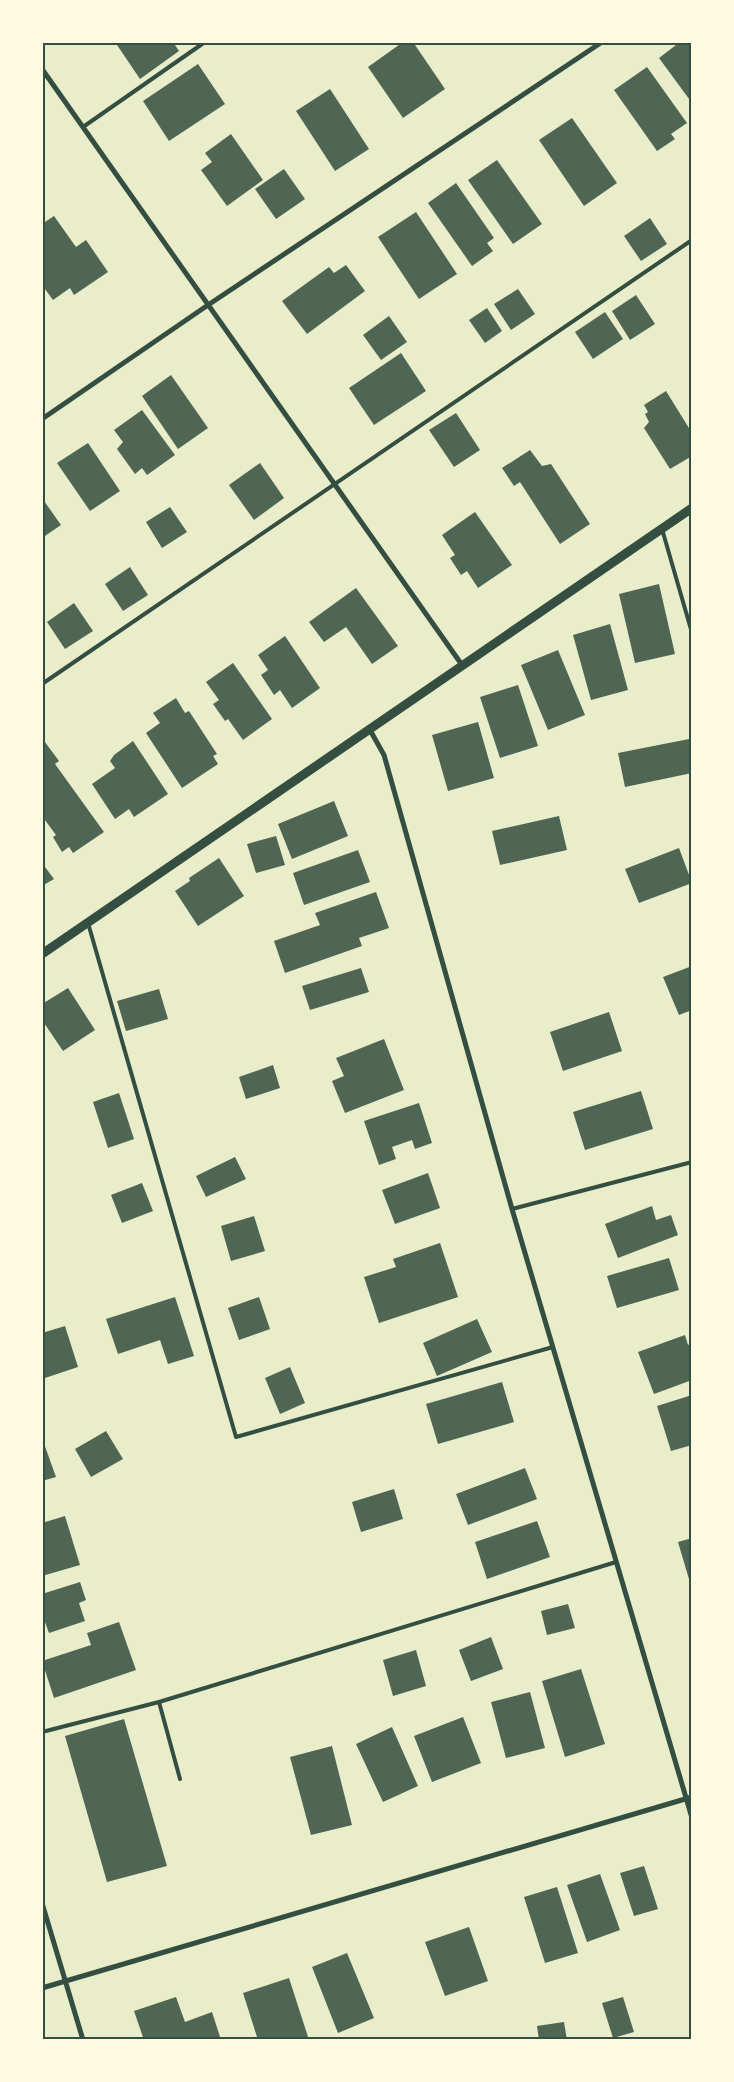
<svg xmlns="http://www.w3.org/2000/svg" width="734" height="2082" viewBox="0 0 734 2082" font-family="'Space Grotesk',sans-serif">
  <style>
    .building { fill: #4f6655 }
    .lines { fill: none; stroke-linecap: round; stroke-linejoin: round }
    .service { stroke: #344e41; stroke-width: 4 }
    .minor { stroke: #344e41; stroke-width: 5 }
    .tertiary { stroke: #344e41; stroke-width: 9 }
    .neatline { fill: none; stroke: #344e41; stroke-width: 2 }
  </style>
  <rect width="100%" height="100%" fill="#e9edc9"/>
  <path class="building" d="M115,42H173L179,51L140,79Z
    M403,42H413L445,89L403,118L368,67Z
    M680,42H692V103L659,58Z
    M198,64L225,104L169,141L143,101Z
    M647,67L687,123L671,134L675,139L657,151L614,90Z
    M330,89L369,149L335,171L296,111Z
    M572,118L617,183L584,206L539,140Z
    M231,134L263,180L227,206L201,170L212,162L205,153Z
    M497,160L542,224L513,244L468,180Z
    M284,169L305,199L276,219L255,189Z
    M456,183L494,238L487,243L493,251L472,266L428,203Z
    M416,212L457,274L419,299L378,237Z
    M54,216L76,247L86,240L108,272L74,295L70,288L53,300L42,285V224Z
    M650,218L667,244L641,261L624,236Z
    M346,265L365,291L307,334L282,301L329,267L334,273Z
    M518,289L535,314L511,330L494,304Z
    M636,295L655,324L630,340L612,311Z
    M487,308L502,331L485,343L469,320Z
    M605,312L623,339L593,359L575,332Z
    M389,316L407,342L381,360L363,335Z
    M401,353L426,391L374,425L349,388Z
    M171,375L208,428L178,449L142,396Z
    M666,391L692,433V456L670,469L644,428L649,422L645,414L648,412L644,405Z
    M142,410L175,455L147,475L142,468L135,474L117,449L123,442L114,430Z
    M456,413L480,450L454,467L429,430Z
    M88,443L120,491L90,511L57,463Z
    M530,450L542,466L551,464L590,524L560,544L520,482L514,486L502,468Z
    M260,463L284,498L254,520L229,485Z
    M42,498L61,525L42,538Z
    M170,507L187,532L162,548L146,522Z
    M475,512L512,565L478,588L467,571L461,575L450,558L455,555L442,535Z
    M130,567L148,595L123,611L105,584Z
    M659,584L675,654L635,663L619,594Z
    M356,588L398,646L372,664L346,627L324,642L309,622Z
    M74,603L93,631L65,649L47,622Z
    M610,624L628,690L591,700L573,635Z
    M285,636L320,688L292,708L280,690L274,695L261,675L268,670L258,655Z
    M558,650L585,715L548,730L521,665Z
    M233,663L272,719L243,740L228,719L225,721L213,704L219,700L206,682Z
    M518,685L538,746L500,758L480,697Z
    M176,698L185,713L189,711L217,754L213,756L218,764L182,788L146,733L160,723L153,713Z
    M478,722L494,778L448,791L432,735Z
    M42,738L59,761L55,764L104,832L73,853L69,847L62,852L53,837L56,835L42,816Z
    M689,739L692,751V773L625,787L618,753Z
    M133,741L168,794L134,817L129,809L115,819L92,784L115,768L110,761L114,755Z
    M334,801L348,836L292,859L278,824Z
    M559,816L567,850L500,865L492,831Z
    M276,836L285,865L256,873L247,844Z
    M679,848L692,883L639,903L625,869Z
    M358,850L370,882L304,905L293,873Z
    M219,858L244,896L198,926L175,891L190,881L189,878Z
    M42,863L54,879L42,886Z
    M376,892L389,928L359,938L362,946L285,973L274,941L320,925L315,913Z
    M692,966V1010L679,1015L663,977Z
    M361,968L369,992L310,1010L302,986Z
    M68,988L95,1030L63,1051L42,1020V1004Z
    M159,989L168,1019L126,1031L117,1001Z
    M609,1012L622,1051L563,1071L550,1032Z
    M384,1039L404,1090L345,1113L332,1081L344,1076L336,1058Z
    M273,1065L280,1088L246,1099L239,1077Z
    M641,1091L653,1129L585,1150L573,1112Z
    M119,1093L134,1139L108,1148L93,1102Z
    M419,1103L432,1143L415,1149L412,1140L392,1147L396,1159L379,1165L364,1121Z
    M235,1157L246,1179L206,1197L196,1176Z
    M428,1173L440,1208L395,1224L382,1190Z
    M142,1183L153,1211L122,1223L111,1195Z
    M652,1206L656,1220L671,1215L678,1235L618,1258L605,1224Z
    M254,1216L265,1251L231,1261L221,1226Z
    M440,1243L458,1297L379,1323L364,1277L396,1267L393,1259Z
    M669,1258L679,1290L617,1308L607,1276Z
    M175,1297L194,1356L168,1364L160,1340L118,1354L106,1319Z
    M259,1297L270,1329L239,1340L228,1308Z
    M477,1319L492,1352L437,1376L423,1343Z
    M65,1326L78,1367L42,1379V1333Z
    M685,1335L688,1345L692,1343V1380L654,1394L638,1352Z
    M290,1367L305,1403L280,1414L265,1378Z
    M502,1382L514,1422L438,1444L426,1404Z
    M692,1395V1445L671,1451L657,1406Z
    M106,1431L123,1459L91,1477L75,1449Z
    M42,1438L56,1477L42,1481Z
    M525,1468L537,1499L468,1525L456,1494Z
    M394,1489L403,1519L361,1532L352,1502Z
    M65,1516L80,1565L42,1576V1523Z
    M537,1521L550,1557L487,1579L475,1542Z
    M692,1538V1586H691L678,1542Z
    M80,1582L86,1600L79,1603L85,1621L49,1633L42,1614V1594Z
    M568,1604L575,1628L547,1635L541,1611Z
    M119,1622L136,1670L54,1698L42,1661L91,1645L87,1633Z
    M491,1637L503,1669L471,1681L459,1650Z
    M416,1650L426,1686L393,1696L383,1660Z
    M581,1669L605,1744L565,1757L542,1681Z
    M530,1692L545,1748L506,1758L491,1702Z
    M463,1717L481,1763L432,1782L414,1736Z
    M124,1719L167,1866L107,1882L65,1736Z
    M392,1727L418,1786L383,1802L356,1744Z
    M332,1746L352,1825L311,1835L290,1757Z
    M644,1866L658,1909L634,1916L620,1873Z
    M600,1874L620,1930L587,1942L567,1885Z
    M557,1887L578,1953L545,1963L524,1897Z
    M469,1927L488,1981L445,1996L425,1942Z
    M347,1953L374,2018L338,2033L312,1967Z
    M289,1978L309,2040H258L243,1993Z
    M176,1997L185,2022L212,2012L221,2040H144L134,2011Z
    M623,1997L634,2032L613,2038L602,2003Z
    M564,2022L567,2040H539L537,2026Z"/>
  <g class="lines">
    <path class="service" d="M83,127L205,42
      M662,529L692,633
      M42,684L692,240
      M88,923L236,1437L553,1347
      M512,1209L692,1162
      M159,1702L616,1562
      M42,1732L159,1702L180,1779"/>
    <path class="minor" d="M42,69L462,665
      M42,419L208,305L602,42
      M370,730L384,755L512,1209L692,1818
      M42,1903L83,2040
      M42,1988L692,1797"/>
    <path class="tertiary" d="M42,954L692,508"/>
  </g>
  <rect width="734" height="2082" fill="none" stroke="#fefae0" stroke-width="88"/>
  <rect x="44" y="44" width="646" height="1994" class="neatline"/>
</svg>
